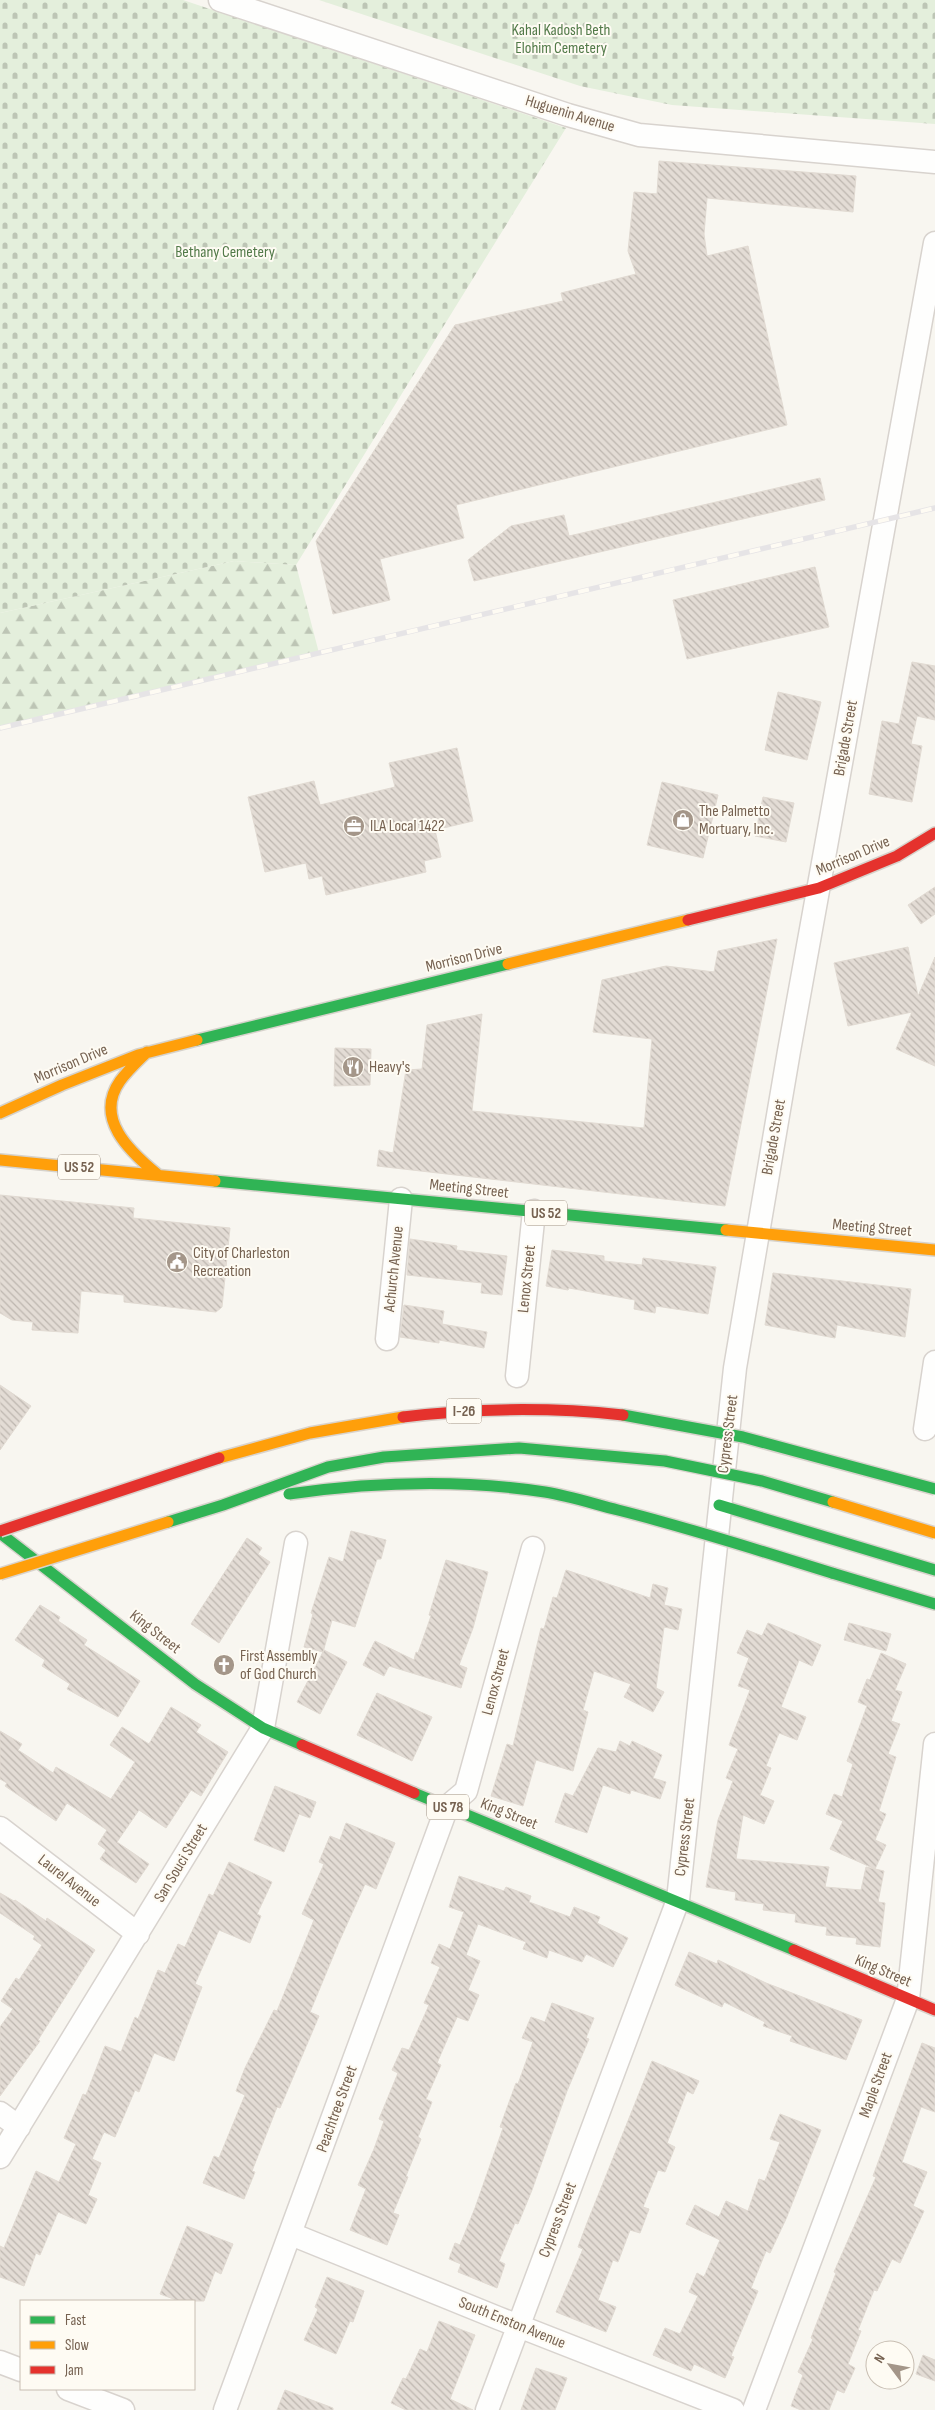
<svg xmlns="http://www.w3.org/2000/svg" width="935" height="2410" viewBox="0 0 935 2410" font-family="'Sofia Sans Condensed',sans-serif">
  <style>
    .forest { fill: url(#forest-firs) }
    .cemetery { fill: url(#cemetery-stones) }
    .building { fill: url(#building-back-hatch); stroke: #e1dad2 }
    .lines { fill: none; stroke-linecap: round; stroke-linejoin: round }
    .street-casing { stroke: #d8d3ce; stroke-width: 25 }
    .fast-casing { stroke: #d6d2cb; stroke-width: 14 }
    .slow-casing { stroke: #d6d2cb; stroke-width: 14 }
    .jam-casing { stroke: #d6d2cb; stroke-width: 14 }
    .street { stroke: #fefefd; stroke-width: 22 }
    .fast { stroke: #30b455; stroke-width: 11 }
    .slow { stroke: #ff9f0a; stroke-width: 11 }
    .jam { stroke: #e5322d; stroke-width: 11 }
    .rail-casing { stroke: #e6e4e6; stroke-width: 5.5 }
    .rail { stroke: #fefbf3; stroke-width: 4; stroke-dasharray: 11; stroke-linecap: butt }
    .fast-bridge-casing { stroke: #d9d3cd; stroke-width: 14; stroke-linecap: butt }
    .slow-bridge-casing { stroke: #d9d3cd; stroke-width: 14; stroke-linecap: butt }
    .jam-bridge-casing { stroke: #d9d3cd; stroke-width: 14; stroke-linecap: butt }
    .fast-bridge { stroke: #30b455; stroke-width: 11 }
    .slow-bridge { stroke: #ff9f0a; stroke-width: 11 }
    .jam-bridge { stroke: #e5322d; stroke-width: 11 }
    .labels { text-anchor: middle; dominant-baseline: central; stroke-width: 4; stroke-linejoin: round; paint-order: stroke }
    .shield { fill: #fefbf3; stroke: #9f9082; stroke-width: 1 }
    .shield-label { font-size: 15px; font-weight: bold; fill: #766251 }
    .park-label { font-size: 16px; fill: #527a49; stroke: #fefbf3 }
    .street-label { font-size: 16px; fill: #766251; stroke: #fefbf3 }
    .poi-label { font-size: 16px; fill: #766251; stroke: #fefbf3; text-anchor: start }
  </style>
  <defs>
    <pattern id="forest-firs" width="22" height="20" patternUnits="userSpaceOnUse" patternTransform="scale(1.25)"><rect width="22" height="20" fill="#e4efdc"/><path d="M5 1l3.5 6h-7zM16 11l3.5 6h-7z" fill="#bdc5b5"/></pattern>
    <pattern id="cemetery-stones" width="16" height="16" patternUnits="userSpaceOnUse" patternTransform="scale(1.25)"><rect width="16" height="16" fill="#e4efdc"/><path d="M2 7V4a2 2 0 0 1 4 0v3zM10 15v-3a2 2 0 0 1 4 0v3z" fill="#bdc5b5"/></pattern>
    <pattern id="building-back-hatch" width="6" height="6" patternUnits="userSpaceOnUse" patternTransform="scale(1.25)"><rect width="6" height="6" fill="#e3dcd5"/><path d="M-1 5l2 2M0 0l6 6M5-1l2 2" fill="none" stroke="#bdb6af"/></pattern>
  </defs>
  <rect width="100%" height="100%" fill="#f8f6f0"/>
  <path class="forest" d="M234,561L296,565L319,653L0,728V613Z"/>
  <path class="cemetery" d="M0,0H183L566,128L296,565L234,561L0,613Z
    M319,0H935V124L672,105L580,86Z"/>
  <path class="building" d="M659,161L856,176L853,212L707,198L704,234L707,256L748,246L787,425L456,505L464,538L380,559L390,600L333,614L316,541L455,325L563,301L561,293L636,274L628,251L634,192L657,194Z
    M820,478L825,500L474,581L468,560L511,526L564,515L569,536Z
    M815,567L829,627L687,659L673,600Z
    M912,662L935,666V720L917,716L911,744L922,746L912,802L869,794L882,721L899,724Z
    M778,692L821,702L807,760L765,750Z
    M457,748L473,821L435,830L441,857L424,861L426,872L326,895L322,876L309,879L306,863L265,872L248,797L314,781L320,805L395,787L389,763Z
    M662,782L718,795L703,858L647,845Z
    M763,797L794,803L786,842L755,836Z
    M935,887V914L921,924L908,905Z
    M777,939L725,1206L377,1166L379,1150L393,1153L406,1070L422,1069L427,1025L482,1014L472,1111L644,1128L652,1039L593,1032L602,980L666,966L714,972L718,951Z
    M908,947L918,996L935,957V1066L896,1049L912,1012L848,1026L834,963Z
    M335,1048L371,1049L370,1085L334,1086Z
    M0,1195L134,1208L133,1218L230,1228L222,1307L216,1312L124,1302V1295L81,1291L78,1333L32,1330L33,1322L12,1320L0,1313Z
    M410,1239L457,1246L456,1250L507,1256L502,1295L481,1293L482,1283L407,1275Z
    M552,1250L604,1256V1261L642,1265L643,1258L716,1267L708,1314L656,1306L655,1313L634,1309L635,1300L569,1288L568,1290L546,1286Z
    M773,1273L911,1289L905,1337L837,1325L835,1338L765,1325Z
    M404,1305L444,1311L442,1324L487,1332L484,1348L439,1340V1343L400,1337Z
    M0,1385L31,1406L0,1450Z
    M351,1531L386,1540L381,1559H377L355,1627L332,1620L323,1652L304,1647L313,1614L311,1613L329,1557L343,1562Z
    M247,1538L262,1548L258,1554L270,1562L219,1643L191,1624Z
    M446,1560L488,1572L473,1628L459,1665L467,1668L461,1688L389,1666L384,1676L363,1665L375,1641L414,1660L416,1652L418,1653L431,1616L429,1615Z
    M566,1570L650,1598L653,1584L668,1588L664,1605L682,1609L678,1630L664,1627L656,1688L664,1692L653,1712L624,1697L631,1684L594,1671L583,1710L588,1712L573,1771L536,1760L523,1806L491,1796L507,1744L513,1746L541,1628L544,1629L553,1597L557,1598Z
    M40,1605L60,1617L58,1621L87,1640L84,1645L140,1681L118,1717L67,1689L70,1684L42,1666L45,1660L15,1640Z
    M768,1623L821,1645L812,1666L799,1660L781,1707L806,1717L797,1740L779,1733L766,1766L771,1768L760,1795L774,1801L764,1824L743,1815L736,1859L829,1867L825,1887L861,1890L866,1867L884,1871L878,1902L885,1903L880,1947L856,1944L857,1938L826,1935L827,1927L795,1922L796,1914L763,1910L764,1904L735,1900L736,1892L706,1887L718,1820L733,1781L726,1778L738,1749L729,1745L750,1690L738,1686L749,1658L737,1653L747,1630L762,1636Z
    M849,1623L891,1634L886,1651L844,1640Z
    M324,1650L347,1662L320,1714L297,1702Z
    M881,1653L906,1664L895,1690L902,1692L891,1721L900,1724L888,1754L896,1757L879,1811L886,1814L875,1840L886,1845L875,1869L830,1849L843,1821L826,1814L834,1794L842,1797L853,1764L847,1761L867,1706L858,1702L867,1679L870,1680Z
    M377,1693L432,1717L412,1761L357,1735Z
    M171,1707L201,1725L196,1732L228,1752L201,1796L191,1790L166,1828L139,1810L117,1842L149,1864L136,1883L100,1859L106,1850L98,1844L107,1830L67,1803L56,1821L5,1786L7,1783L0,1779V1731L22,1744L18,1750L53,1773L56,1767L111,1799L135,1762L110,1745L122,1727L149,1744Z
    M620,1741L630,1746L632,1741L662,1755L653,1778L666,1782L660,1799L631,1790L630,1794L603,1785L587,1833L555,1822L565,1793L573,1796L598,1748L616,1752Z
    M275,1786L316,1802L310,1818L299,1814L284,1852L254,1840Z
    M346,1823L395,1843L376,1889L365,1884L339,1942L310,2012L319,2016L280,2108L277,2107L252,2171L255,2172L244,2199L203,2183L214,2156L219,2158L245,2095L236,2091L245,2068L274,2010L277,2011L314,1920L302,1914L324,1864L319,1862L330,1836L340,1840Z
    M229,1862L272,1882L257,1914L261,1916L250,1943L219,1930L195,1984L202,1987L174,2061L154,2053L139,2092L135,2090L115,2137L104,2132L92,2159L101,2163L88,2195L97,2199L86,2224L58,2212L40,2255L36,2253L24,2286L0,2277V2246L4,2248L36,2171L59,2182L76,2144L64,2138L83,2094L86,2095L105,2046L121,2052L135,2017L138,2019L158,1970L165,1973L178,1944L185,1947L209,1894L213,1896Z
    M459,1876L504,1891L506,1887L531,1896L529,1902L570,1917L574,1907L600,1917L597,1923L628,1938L613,1967L586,1954L582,1962L549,1950L547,1958L523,1949L526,1942L478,1924L466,1955L480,1961L468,1990L479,1995L468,2021L457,2017L437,2063L441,2065L426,2099L432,2102L418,2137L421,2139L406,2176L408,2177L393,2213L399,2215L387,2245L350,2230L366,2189L358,2185L374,2149L384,2121L379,2119L398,2073L392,2070L402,2048L409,2050L429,2005L424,2003L440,1967L431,1963L439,1944L450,1949L464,1912L449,1907Z
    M0,1893L14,1901L15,1900L46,1921L47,1918L95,1950L38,2040L40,2041L0,2096V2027L13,2009L1,2001L16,1978L19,1980L42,1945L33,1939L35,1936L0,1913Z
    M689,1952L717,1964L718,1960L766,1983L862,2020L846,2060L790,2041L792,2036L763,2026L765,2022L724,2002L722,2007L675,1985Z
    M552,2003L594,2018L586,2038L589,2039L567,2091L532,2190L518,2224L515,2223L499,2261L505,2264L497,2288L458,2272L461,2264L449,2259L455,2243L460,2245L475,2208L503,2128L500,2127L516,2083L518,2084L533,2042L522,2038L531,2017L545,2022Z
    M922,2043L935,2048V2112L921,2107L902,2162L927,2172L913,2206L924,2211L900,2263L892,2259L877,2291L874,2290L858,2330L861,2331L848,2364L855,2368L844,2393L837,2390L829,2410H801L791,2406L803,2375L798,2372L813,2339L811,2338L836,2273L834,2272L876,2177L873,2176Z
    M652,2061L699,2081L693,2094L687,2091L667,2143L675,2147L665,2172L658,2170L643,2207L649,2209L640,2233L630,2230L618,2262L613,2260L598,2300L616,2307L606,2332L556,2312L583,2249L578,2247L587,2223Z
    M780,2114L821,2130L786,2219L770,2253L766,2251L751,2288L758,2291L731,2356L734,2357L725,2378L694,2364L691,2371L653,2355L665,2328L680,2334L698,2296L689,2292L697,2273L704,2277L720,2240L686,2224L695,2205L719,2217L726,2201L748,2211L759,2179L765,2181L780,2142L770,2139Z
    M187,2226L233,2244L221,2274L215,2271L204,2301H179L160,2294Z
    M327,2277L364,2291L353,2322L350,2321L336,2354L304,2340L318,2309L315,2307Z
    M439,2321L475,2335L450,2399L473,2410H406L391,2403L403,2378L406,2379L420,2349L427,2352Z
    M923,2355L935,2360V2381L916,2374Z
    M536,2368L567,2378L555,2410H521Z
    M285,2390L333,2408V2410H277Z"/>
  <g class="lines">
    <g class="street-casing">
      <path id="street" d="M220,0L568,115L639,135L935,162
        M387,1339L401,1199
        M517,1376L534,1211
        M925,1429L935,1362
        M0,1828L138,1934
        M0,2113L19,2127
        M0,2157L263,1728L296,1543
        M291,2234L498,2318L733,2410
        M0,2362L21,2370
        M68,2389L123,2410
        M225,2410L447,1807L466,1791L533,1548
        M487,2410L678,1900L735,1368L789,1051L935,243
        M754,2410L908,1999L935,1744"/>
    </g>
    <g class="fast-casing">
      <path id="fast" d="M197,1040L508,964
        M215,1181L726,1230
        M719,1505L935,1570
        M0,1533L195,1684L263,1728L302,1745
        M832,1573L935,1604
        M414,1793L794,1950"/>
    </g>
    <g class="slow-casing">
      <path id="slow" d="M508,964L688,920
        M147,1052C138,1061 128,1070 120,1081C94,1118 129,1151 157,1174
        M0,1113L62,1085L138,1055L197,1040
        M0,1160L215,1181
        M726,1230L935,1250"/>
    </g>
    <g class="jam-casing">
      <path id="jam" d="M688,920L819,888L897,856L935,833
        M302,1745L414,1793
        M794,1950L935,2010"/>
    </g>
    <use href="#street" class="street"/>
    <use href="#fast" class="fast"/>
    <use href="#slow" class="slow"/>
    <use href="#jam" class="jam"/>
    <g class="rail-casing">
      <path id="rail" d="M0,728L935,508"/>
    </g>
    <use href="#rail" class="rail"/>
    <g class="fast-bridge-casing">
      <path id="fast-bridge" d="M623,1415L743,1437L935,1489
        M289,1494C374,1482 460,1479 545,1492C570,1496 594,1504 618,1510C690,1528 761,1551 832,1573
        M168,1522L223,1505L328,1467L384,1457L519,1448L665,1461L762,1481L833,1502"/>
    </g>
    <g class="slow-bridge-casing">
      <path id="slow-bridge" d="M219,1458L310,1433L403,1417
        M833,1502L935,1533
        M0,1574L168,1522"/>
    </g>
    <g class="jam-bridge-casing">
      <path id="jam-bridge" d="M403,1417C476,1408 549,1407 623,1415
        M0,1531L219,1458"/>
    </g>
    <use href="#fast-bridge" class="fast-bridge"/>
    <use href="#slow-bridge" class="slow-bridge"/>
    <use href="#jam-bridge" class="jam-bridge"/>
  </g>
  <defs>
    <g id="shop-disc" transform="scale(1.125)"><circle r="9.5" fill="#a49689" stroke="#fefbf3"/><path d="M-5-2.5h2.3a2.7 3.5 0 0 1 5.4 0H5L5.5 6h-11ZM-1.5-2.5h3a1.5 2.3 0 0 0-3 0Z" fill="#fff"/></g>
    <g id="office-disc" transform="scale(1.125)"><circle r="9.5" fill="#a49689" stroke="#fefbf3"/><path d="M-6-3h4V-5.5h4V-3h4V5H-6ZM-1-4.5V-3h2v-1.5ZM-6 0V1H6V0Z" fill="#fff"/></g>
    <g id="restaurant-disc" transform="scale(1.125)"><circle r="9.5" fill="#a49689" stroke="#fefbf3"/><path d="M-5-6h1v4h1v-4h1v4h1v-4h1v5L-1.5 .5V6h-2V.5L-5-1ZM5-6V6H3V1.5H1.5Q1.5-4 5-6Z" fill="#fff"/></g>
    <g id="civic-disc" transform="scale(1.125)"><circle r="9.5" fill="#a49689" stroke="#fefbf3"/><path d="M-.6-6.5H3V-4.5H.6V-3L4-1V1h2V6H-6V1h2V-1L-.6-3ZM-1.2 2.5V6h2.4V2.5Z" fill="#fff"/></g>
    <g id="church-disc" transform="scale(1.125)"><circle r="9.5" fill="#a49689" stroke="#fefbf3"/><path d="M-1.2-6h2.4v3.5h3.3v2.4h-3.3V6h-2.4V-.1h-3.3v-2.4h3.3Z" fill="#fff"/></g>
  </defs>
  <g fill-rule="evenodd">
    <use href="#shop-disc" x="683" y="820"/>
    <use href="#office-disc" x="354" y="826"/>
    <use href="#restaurant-disc" x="353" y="1067"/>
    <use href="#civic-disc" x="177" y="1262"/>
    <use href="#church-disc" x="224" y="1665"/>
  </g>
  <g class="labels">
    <g class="shield">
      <rect x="58" y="1154.5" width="42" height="25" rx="4"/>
      <rect x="525" y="1200.5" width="42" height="25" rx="4"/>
      <rect x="446.5" y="1398.5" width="35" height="25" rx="4"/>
      <rect x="427" y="1794.5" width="42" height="25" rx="4"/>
    </g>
    <g class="shield-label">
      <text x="79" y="1167">US 52</text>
      <text x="546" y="1213">US 52</text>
      <text x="464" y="1411">I-26</text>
      <text x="448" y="1807">US 78</text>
    </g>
    <g class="park-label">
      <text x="561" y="30">Kahal Kadosh Beth<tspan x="561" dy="18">Elohim Cemetery</tspan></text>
      <text x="225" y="252">Bethany Cemetery</text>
    </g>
    <g class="street-label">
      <text transform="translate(570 114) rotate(17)">Huguenin Avenue</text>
      <text transform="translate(846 738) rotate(-80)">Brigade Street</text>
      <text transform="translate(853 856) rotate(-23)">Morrison Drive</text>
      <text transform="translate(464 958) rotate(-14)">Morrison Drive</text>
      <text transform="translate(71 1064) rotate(-23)">Morrison Drive</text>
      <text transform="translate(774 1137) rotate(-80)">Brigade Street</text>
      <text transform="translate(469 1189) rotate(6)">Meeting Street</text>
      <text transform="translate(872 1228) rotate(5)">Meeting Street</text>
      <text transform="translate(394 1269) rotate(-84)">Achurch Avenue</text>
      <text transform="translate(527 1279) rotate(-84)">Lenox Street</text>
      <text transform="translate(728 1434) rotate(-83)">Cypress Street</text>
      <text transform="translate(155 1632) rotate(38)">King Street</text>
      <text transform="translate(496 1682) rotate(-75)">Lenox Street</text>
      <text transform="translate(509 1814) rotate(22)">King Street</text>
      <text transform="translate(685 1837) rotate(-83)">Cypress Street</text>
      <text transform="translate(181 1863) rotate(-59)">San Souci Street</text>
      <text transform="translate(69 1881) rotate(38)">Laurel Avenue</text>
      <text transform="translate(883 1971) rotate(23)">King Street</text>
      <text transform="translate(876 2085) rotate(-70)">Maple Street</text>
      <text transform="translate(337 2109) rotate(-70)">Peachtree Street</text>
      <text transform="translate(558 2220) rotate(-69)">Cypress Street</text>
      <text transform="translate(512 2323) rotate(22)">South Enston Avenue</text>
    </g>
    <g class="poi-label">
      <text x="699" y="811">The Palmetto<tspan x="699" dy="18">Mortuary, Inc.</tspan></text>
      <text x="370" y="826">ILA Local 1422</text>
      <text x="369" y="1067">Heavy's</text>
      <text x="193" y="1253">City of Charleston<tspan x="193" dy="18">Recreation</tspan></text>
      <text x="240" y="1656">First Assembly<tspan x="240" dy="18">of God Church</tspan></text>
    </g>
  </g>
  <rect x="20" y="2300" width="175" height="90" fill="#fefbf3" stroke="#c8beb2"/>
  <rect x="30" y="2316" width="25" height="8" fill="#30b455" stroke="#c8beb2"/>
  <text x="65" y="2325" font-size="15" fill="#766251">Fast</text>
  <rect x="30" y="2341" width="25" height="8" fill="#ff9f0a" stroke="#c8beb2"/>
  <text x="65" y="2350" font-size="15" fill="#766251">Slow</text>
  <rect x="30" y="2366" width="25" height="8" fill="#e5322d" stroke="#c8beb2"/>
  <text x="65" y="2375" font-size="15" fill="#766251">Jam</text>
  <g transform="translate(890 2365) rotate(302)"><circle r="24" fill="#fefbf3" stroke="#c8beb2"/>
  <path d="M0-4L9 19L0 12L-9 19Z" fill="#a49689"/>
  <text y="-8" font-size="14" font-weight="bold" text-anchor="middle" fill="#766251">N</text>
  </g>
</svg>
